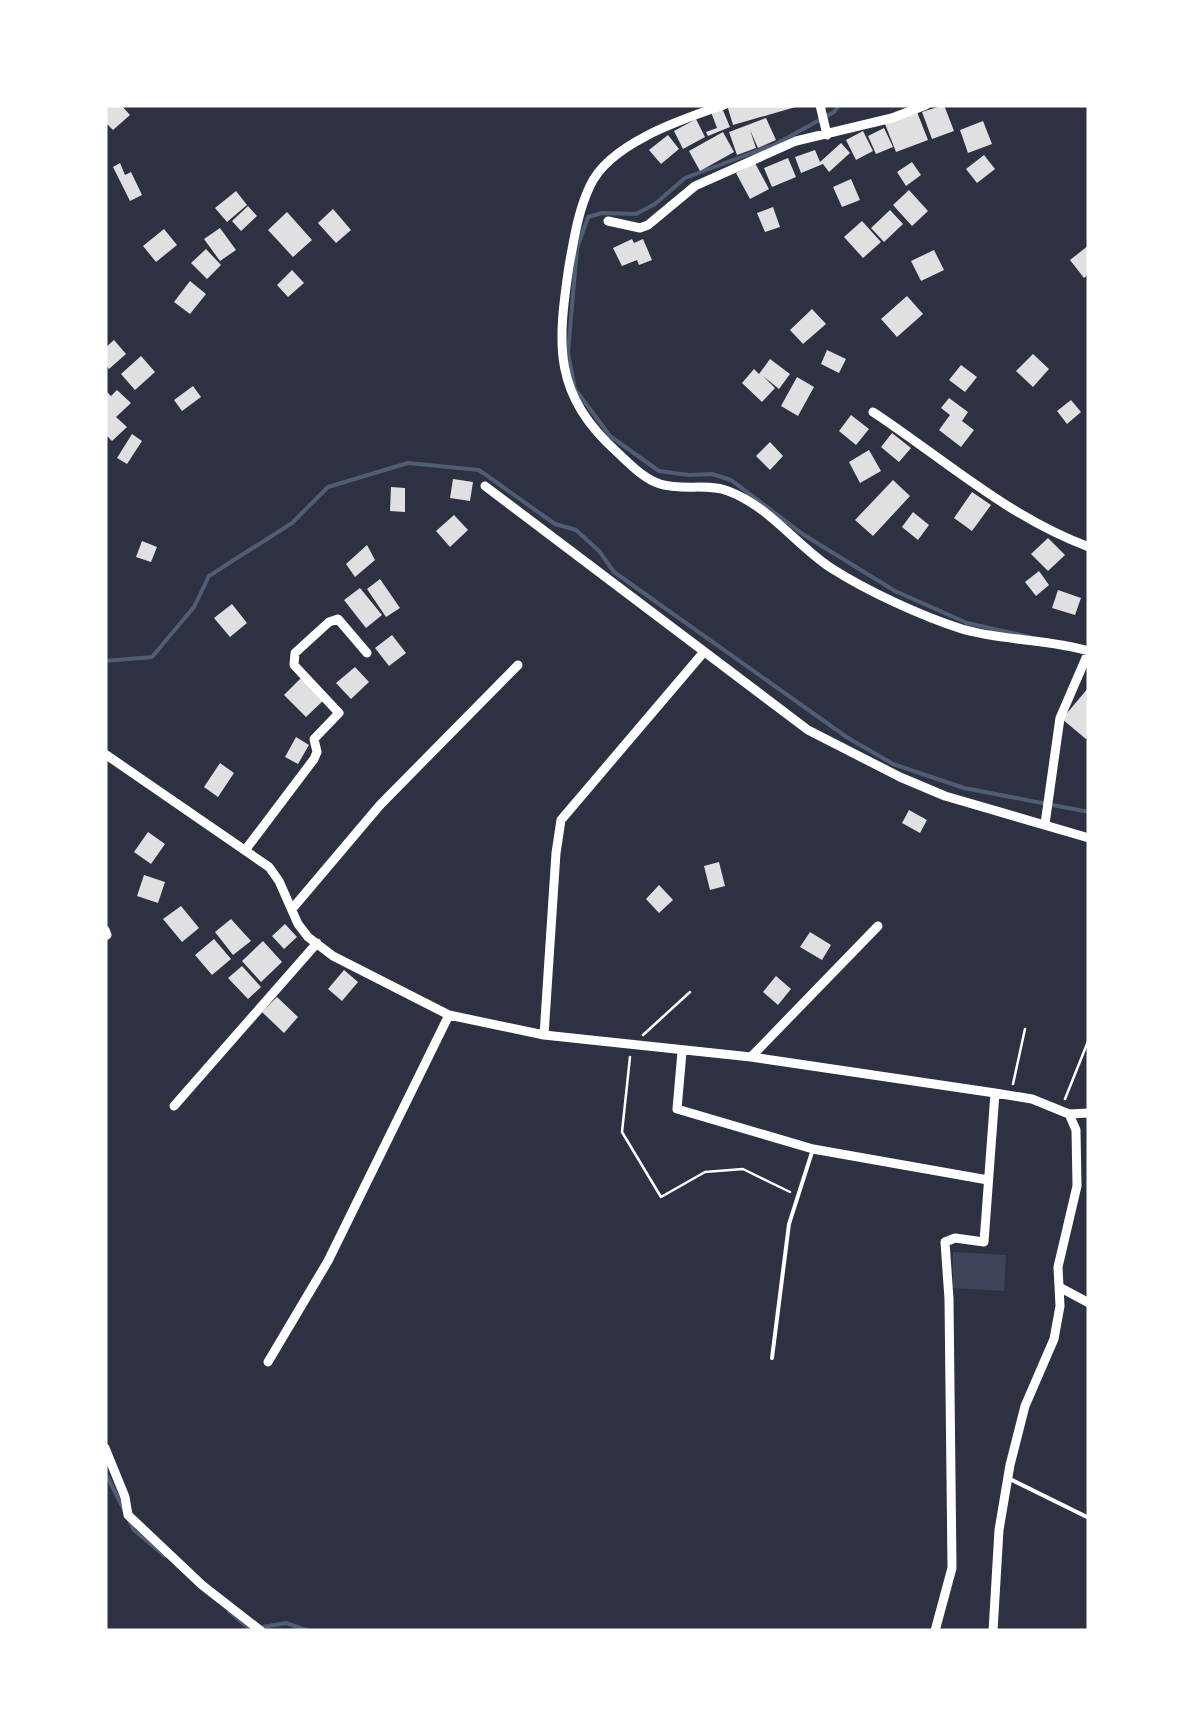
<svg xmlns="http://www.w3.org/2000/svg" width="1194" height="1736" viewBox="0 0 1194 1736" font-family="Poppins,sans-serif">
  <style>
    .green { fill: #3c4559 }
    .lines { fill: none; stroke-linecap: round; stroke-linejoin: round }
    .stream { stroke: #4f5d75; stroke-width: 4 }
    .building { fill: #e0e0e3 }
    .path { stroke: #fff; stroke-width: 2.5 }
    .service { stroke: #fff; stroke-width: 4 }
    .minor { stroke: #fff; stroke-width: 9 }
  </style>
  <rect width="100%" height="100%" fill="#2d3142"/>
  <path class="green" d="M953,1252L1006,1255L1004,1291L953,1288Z"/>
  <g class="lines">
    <path class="stream" d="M839,105L834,112L776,144L685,178L655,204L636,214L602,213L588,217L577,248L568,353L575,389L610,436L659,471L689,475L712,474L731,480L804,535L895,591L967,623L1030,637
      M105,661L152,657L194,607L209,576L292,523L328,487L408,463L479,470L555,524L576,530L599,551L614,572L848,738L893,764L964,788L1089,812
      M105,1472L134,1530L165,1556
      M229,1611L252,1631
      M263,1627L286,1623L309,1631"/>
  </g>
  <path class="building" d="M105,105H121L130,115L113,130L105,122Z
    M727,105H799V106L733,125Z
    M944,105L954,131L932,139L922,112Z
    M722,108L730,127L708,136L706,132L717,128L711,112Z
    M917,112L928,140L896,152L885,124Z
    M766,118L776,140L758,148L750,130L756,148L737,155L729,132Z
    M696,119L705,137L683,149L674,131Z
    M983,121L992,144L968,153L960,130Z
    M884,128L893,147L876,154L868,136Z
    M863,131L873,151L856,160L846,140Z
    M723,132L734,152L700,171L689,151Z
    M668,135L679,149L661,164L649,150Z
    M841,143L850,153L829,172L823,164L801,173L795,157L815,150L820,162Z
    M984,155L995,169L977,183L966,169Z
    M788,158L796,177L772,187L764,168Z
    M912,162L921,175L906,186L897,172Z
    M120,163L125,175L131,172L142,195L130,201L113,167Z
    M755,163L769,189L750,199L736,173Z
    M851,179L860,200L842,207L833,187Z
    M909,190L928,211L912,226L893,205Z
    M236,191L247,205L227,222L215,208Z
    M248,206L257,216L241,231L232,221Z
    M773,207L780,227L765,232L757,213Z
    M333,209L351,230L336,243L318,223Z
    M890,210L903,224L884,242L871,228Z
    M287,212L312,240L293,257L268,230Z
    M862,221L881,242L863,258L844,237Z
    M220,228L236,250L220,261L204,239Z
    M164,229L177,245L156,262L143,246Z
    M632,239L634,243L643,239L652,260L639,265L637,260L622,266L613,248Z
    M1089,245V274L1084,278L1070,260Z
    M206,249L221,265L207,279L191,263Z
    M934,250L944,270L921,281L911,261Z
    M292,270L304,283L288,297L277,285Z
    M190,281L206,294L190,314L174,302Z
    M907,296L923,314L897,337L881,319Z
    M812,309L826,324L803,344L790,330Z
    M114,340L126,354L109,369L105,364V348Z
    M827,350L846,359L839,373L821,364Z
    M1033,354L1049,369L1033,387L1016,371Z
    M141,356L155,372L135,390L121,374Z
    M770,359L790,374L779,389L763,376L775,388L762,402L742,383L754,369L759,374Z
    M961,365L977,377L965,392L949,380Z
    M797,377L814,387L798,416L781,406Z
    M193,386L201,397L182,411L174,400Z
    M105,390L111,396L117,390L131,403L116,417L127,427L112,441L105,434Z
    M949,398L968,412L962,421L974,430L961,447L939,430L950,415L941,408Z
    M1071,400L1081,412L1067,424L1057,411Z
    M851,415L869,429L856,445L839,431Z
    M892,433L911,448L899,462L881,447Z
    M132,434L142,441L127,464L117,458Z
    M770,442L783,456L770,470L756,456Z
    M869,450L881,471L860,483L849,462Z
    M453,479L473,482L470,501L450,498Z
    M893,480L910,496L873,536L855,520Z
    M391,487L405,488V512L390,511Z
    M972,492L991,505L972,531L954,518Z
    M913,512L929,525L918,540L902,527Z
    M454,515L468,530L450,547L436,531Z
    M1048,538L1065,555L1048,571L1031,554Z
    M142,541L157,547L151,562L136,557Z
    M367,545L375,560L355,577L346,564Z
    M1039,571L1049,585L1036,596L1025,582Z
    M380,579L400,608L386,617L367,589Z
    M360,588L382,615L366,628L344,600Z
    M1058,590L1081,598L1075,615L1052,608Z
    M232,604L247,623L230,637L214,618Z
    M392,635L406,653L389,666L375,648Z
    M355,667L369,682L351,699L336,683Z
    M305,674L327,697L306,717L284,695Z
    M1089,687V735L1086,739L1062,719Z
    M296,737L309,745L298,764L285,757Z
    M220,763L234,773L218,797L204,787Z
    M909,810L927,820L920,833L902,823Z
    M148,832L165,844L151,864L134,852Z
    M719,862L725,886L710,890L704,866Z
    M144,875L165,882L158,903L137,896Z
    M659,885L673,900L659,913L646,899Z
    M181,906L199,928L182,942L163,919Z
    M231,919L251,941L233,955L215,932Z
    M285,924L297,937L284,949L272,936Z
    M810,932L831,945L822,960L800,947Z
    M214,939L231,959L212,975L195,955Z
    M263,941L282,962L261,982L242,961Z
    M242,966L261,987L248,999L228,978Z
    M344,970L358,982L342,1001L328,989Z
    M776,976L791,989L778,1005L763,992Z
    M277,997L298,1017L284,1033L262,1012Z"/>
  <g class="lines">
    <path class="path" d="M643,1035L690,992
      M630,1057L622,1132L661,1197L705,1172L743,1169L790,1192
      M1013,1084L1025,1029
      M1065,1099L1089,1039"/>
    <path class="service" d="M772,1358L789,1224L813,1149
      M1008,1478L1089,1518"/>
    <path class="minor" d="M724,105C683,119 609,143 590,186C578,211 574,239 569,266C557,347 553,394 618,453C631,465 643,478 660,484C682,491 708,483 728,491C769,506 796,545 831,568C867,591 921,616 962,629C1003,641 1048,639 1089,651
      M820,105L827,135
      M608,221L640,228L648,225L695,186L796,141L892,118L926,105
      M873,412C944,459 1008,517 1089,547
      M485,486L808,730L900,777L945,796L1089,838
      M105,754L269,867L279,881L298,924L308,937L333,956L449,1015L544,1035L751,1057L995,1093L1032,1099L1069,1114L1076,1130L1077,1186L1058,1267L1060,1306L1054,1339L1025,1406L1010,1465L999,1530L993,1631
      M1045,824L1060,718L1089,651
      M246,849L314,759L317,752L314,739L339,713L294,665L295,653L329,622L338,619L367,653
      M292,909L380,805L518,665
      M105,930L107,935
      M544,1035L556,853L561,820L703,653
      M682,1052L677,1109L813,1149L988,1180
      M751,1057L878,926
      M174,1106L317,943
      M1069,1114L1089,1113
      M1061,1288L1089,1303
      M268,1362L328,1261L449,1015
      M105,1448L125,1497L128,1515L202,1585L261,1631
      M935,1631L952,1568L949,1299L945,1242L955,1238L984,1242L995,1093"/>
  </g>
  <rect width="1194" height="1736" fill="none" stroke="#ffffff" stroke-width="215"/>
</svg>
